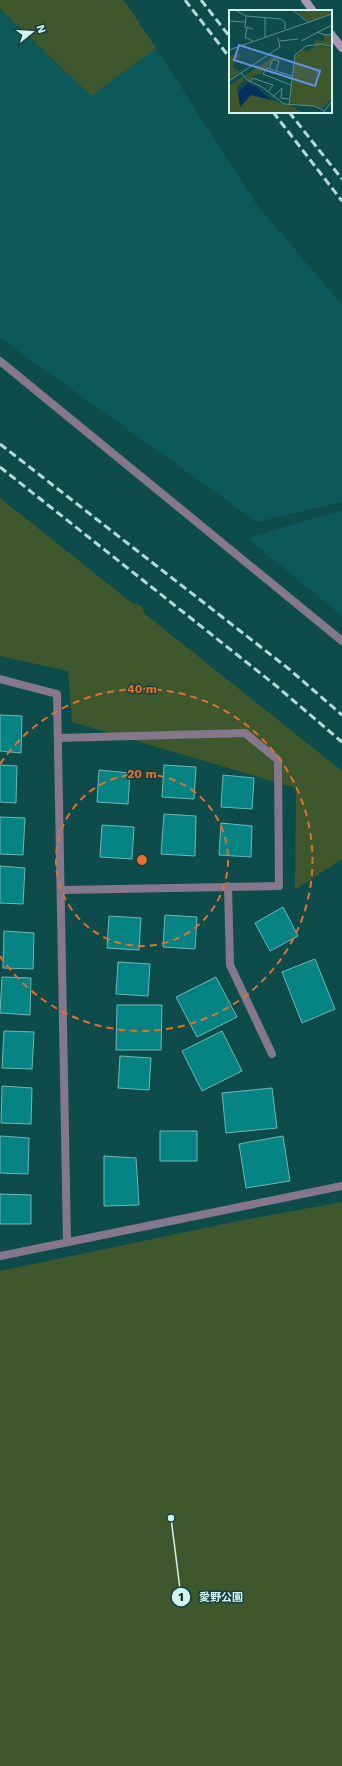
<svg xmlns="http://www.w3.org/2000/svg" width="342" height="1766" viewBox="0 0 342 1766" font-family="'Work Sans','Noto Sans JP',sans-serif">
  <style>
    .built { fill: #0d5959 }
    .green { fill: #3e572d }
    .building { fill: #058483; stroke: #6eb8b7 }
    .lines { fill: none; stroke-linecap: round; stroke-linejoin: round }
    .street { stroke: #85788c; stroke-width: 8 }
    .secondary { stroke: #aa96b5; stroke-width: 8 }
    .rail { stroke: #b2dad8; stroke-width: 3; stroke-dasharray: 8 4; stroke-linecap: butt }
    .ring { fill: none; stroke: #e4702e; stroke-width: 2; stroke-dasharray: 7 5 }
    .inset-road { fill: none; stroke: #5b8f8e; stroke-width: 1 }
    .view { fill: #6590e2; fill-opacity: 0.15; stroke: #6590e2; stroke-width: 2 }
    .inset-edge { fill: none; stroke: #d0f4f2; stroke-width: 2 }
    .centre { fill: #e4702e; stroke: #163f3e; stroke-width: 2 }
    .ring-label { font-size: 12px; text-anchor: middle; font-weight: bold; fill: #e4702e; stroke: #163f3e; stroke-width: 3; stroke-linejoin: round; paint-order: stroke }
    .leader { fill: none; stroke: #d0f4f2; stroke-width: 1.5 }
    .callout-dot { fill: #d0f4f2; stroke: #163f3e; stroke-width: 1.5 }
    .mark-label { font-size: 12px; text-anchor: middle; font-weight: bold; fill: #111 }
    .callout-label { font-size: 11px; text-anchor: middle; font-weight: bold; fill: #d0f4f2; stroke: #163f3e; stroke-width: 3; stroke-linejoin: round; paint-order: stroke }
  </style>
  <rect width="100%" height="100%" fill="#0d4c4b"/>
  <path class="built" d="M0,9L91,96L156,48L257,205L342,305V502L257,522L0,338Z
    M342,510V616L247,538Z"/>
  <path class="green" d="M0,0H124L156,48L91,96L0,9Z
    M0,498L132,603L142,606L145,614L342,771V859L295,890L296,788L72,722L68,671L0,656Z
    M342,1202V1766H0V1271L238,1221Z"/>
  <path class="building" d="M0,715L22,716L21,753L0,751Z
    M0,765L17,766L16,803L0,802Z
    M164,765L196,767L194,799L162,797Z
    M99,770L130,773L128,804L97,802Z
    M223,775L254,778L252,809L221,807Z
    M164,814L196,816L195,856L161,854Z
    M0,817L25,818L23,855L0,854Z
    M221,823L252,826L251,857L219,855Z
    M102,825L134,827L132,859L100,857Z
    M0,866L25,868L23,904L0,903Z
    M283,907L298,936L270,951L255,923Z
    M165,915L197,917L195,949L163,947Z
    M109,916L141,918L139,950L107,948Z
    M4,931L34,933L33,969L3,968Z
    M315,959L335,1009L302,1023L282,972Z
    M118,962L150,964L148,996L116,994Z
    M2,977L31,978L30,1015L0,1013Z
    M216,977L237,1017L197,1037L176,997Z
    M117,1005H162L161,1050H116Z
    M4,1031L34,1032L32,1069L2,1068Z
    M222,1031L242,1071L202,1091L182,1051Z
    M120,1056L151,1058L149,1090L118,1088Z
    M2,1086L32,1088L31,1124L1,1123Z
    M272,1088L277,1128L226,1133L222,1093Z
    M160,1131H197V1161H160Z
    M0,1136L29,1138L28,1174L0,1173Z
    M283,1136L290,1181L246,1188L239,1144Z
    M104,1156L136,1158L139,1205L104,1206Z
    M0,1194L31,1195V1224H0Z"/>
  <g class="lines">
    <path class="street" d="M0,361L342,641
      M0,679L57,694L67,1242
      M58,738L245,733L278,760L279,886L62,890
      M228,886L230,965L272,1054
      M0,1256L342,1186"/>
    <path class="secondary" d="M305,0L313,11
      M331,34L342,48"/>
    <path class="rail" d="M185,0L230,58
      M201,0L230,37
      M273,112L342,201
      M289,112L342,179
      M0,444L289,669L342,715
      M0,467L274,684L342,742"/>
  </g>
  <g class="ring">
    <circle cx="142" cy="860" r="86"/>
    <path d="M0 764A171 171 0 1 1 0 956"/>
  </g>
  <g transform="translate(229 10)">
    <rect width="103" height="103" fill="#0d4c4b"/>
    <path d="M66,0H103V4L80,12ZM103,24V36L86,34V30L95,31V25ZM86,35L103,37V88L94,98L61,93L66,47L72,40L80,41ZM10,44L11,47L5,51L4,57L11,62L0,70V46ZM49,44L50,50L46,48L32,64L22,67L21,72L15,66ZM13,67L16,70L8,77L11,96L22,84L63,96L74,103H0V76Z" fill="#3e572d"/>
    <path d="M19,73L26,76L42,90L22,85L11,97L9,82Z" fill="#04305e"/>
    <path class="inset-road" d="M6,0L17,6L16,17L24,19M64,0L80,13M17,6L52,9L56,12V19M0,11L16,12M18,18L16,27L24,31M88,22L96,25L103,24M36,27V7M51,31L69,29M72,31L103,15M0,40L103,4M40,59L44,49L50,51L47,61M12,63L18,70L33,77L55,94L85,96L96,101M0,71L51,37L49,28M22,72L23,68L44,75L39,82M62,75L34,64L38,58L63,66M44,87L53,78L52,88L60,89M60,95L66,45L77,36L91,34L103,36M94,103L103,91"/>
    <path class="view" d="M10,35L91,61L86,76L5,50Z"/>
    <rect width="103" height="103" class="inset-edge"/>
  </g>
  <circle cx="142" cy="860" r="6" class="centre"/>
  <g class="ring-label">
    <text x="142" y="693">40 m</text>
    <text x="142" y="778">20 m</text>
  </g>
  <path class="leader" d="M171 1518L181 1597"/>
  <g class="callout-dot">
    <circle cx="171" cy="1518" r="4"/>
    <circle cx="181" cy="1597" r="10"/>
  </g>
  <g class="mark-label">
    <text x="181" y="1601">1</text>
  </g>
  <g class="callout-label">
    <text x="221" y="1601">愛野公園</text>
  </g>
  <g transform="translate(32 32) rotate(72)" stroke="#163f3e" stroke-width="3" paint-order="stroke">
  <path d="M0-3L7 15L0 10L-7 15Z" fill="#d0f4f2"/>
  <text y="-6" font-size="11" font-weight="bold" text-anchor="middle" fill="#d0f4f2">N</text>
  </g>
</svg>
